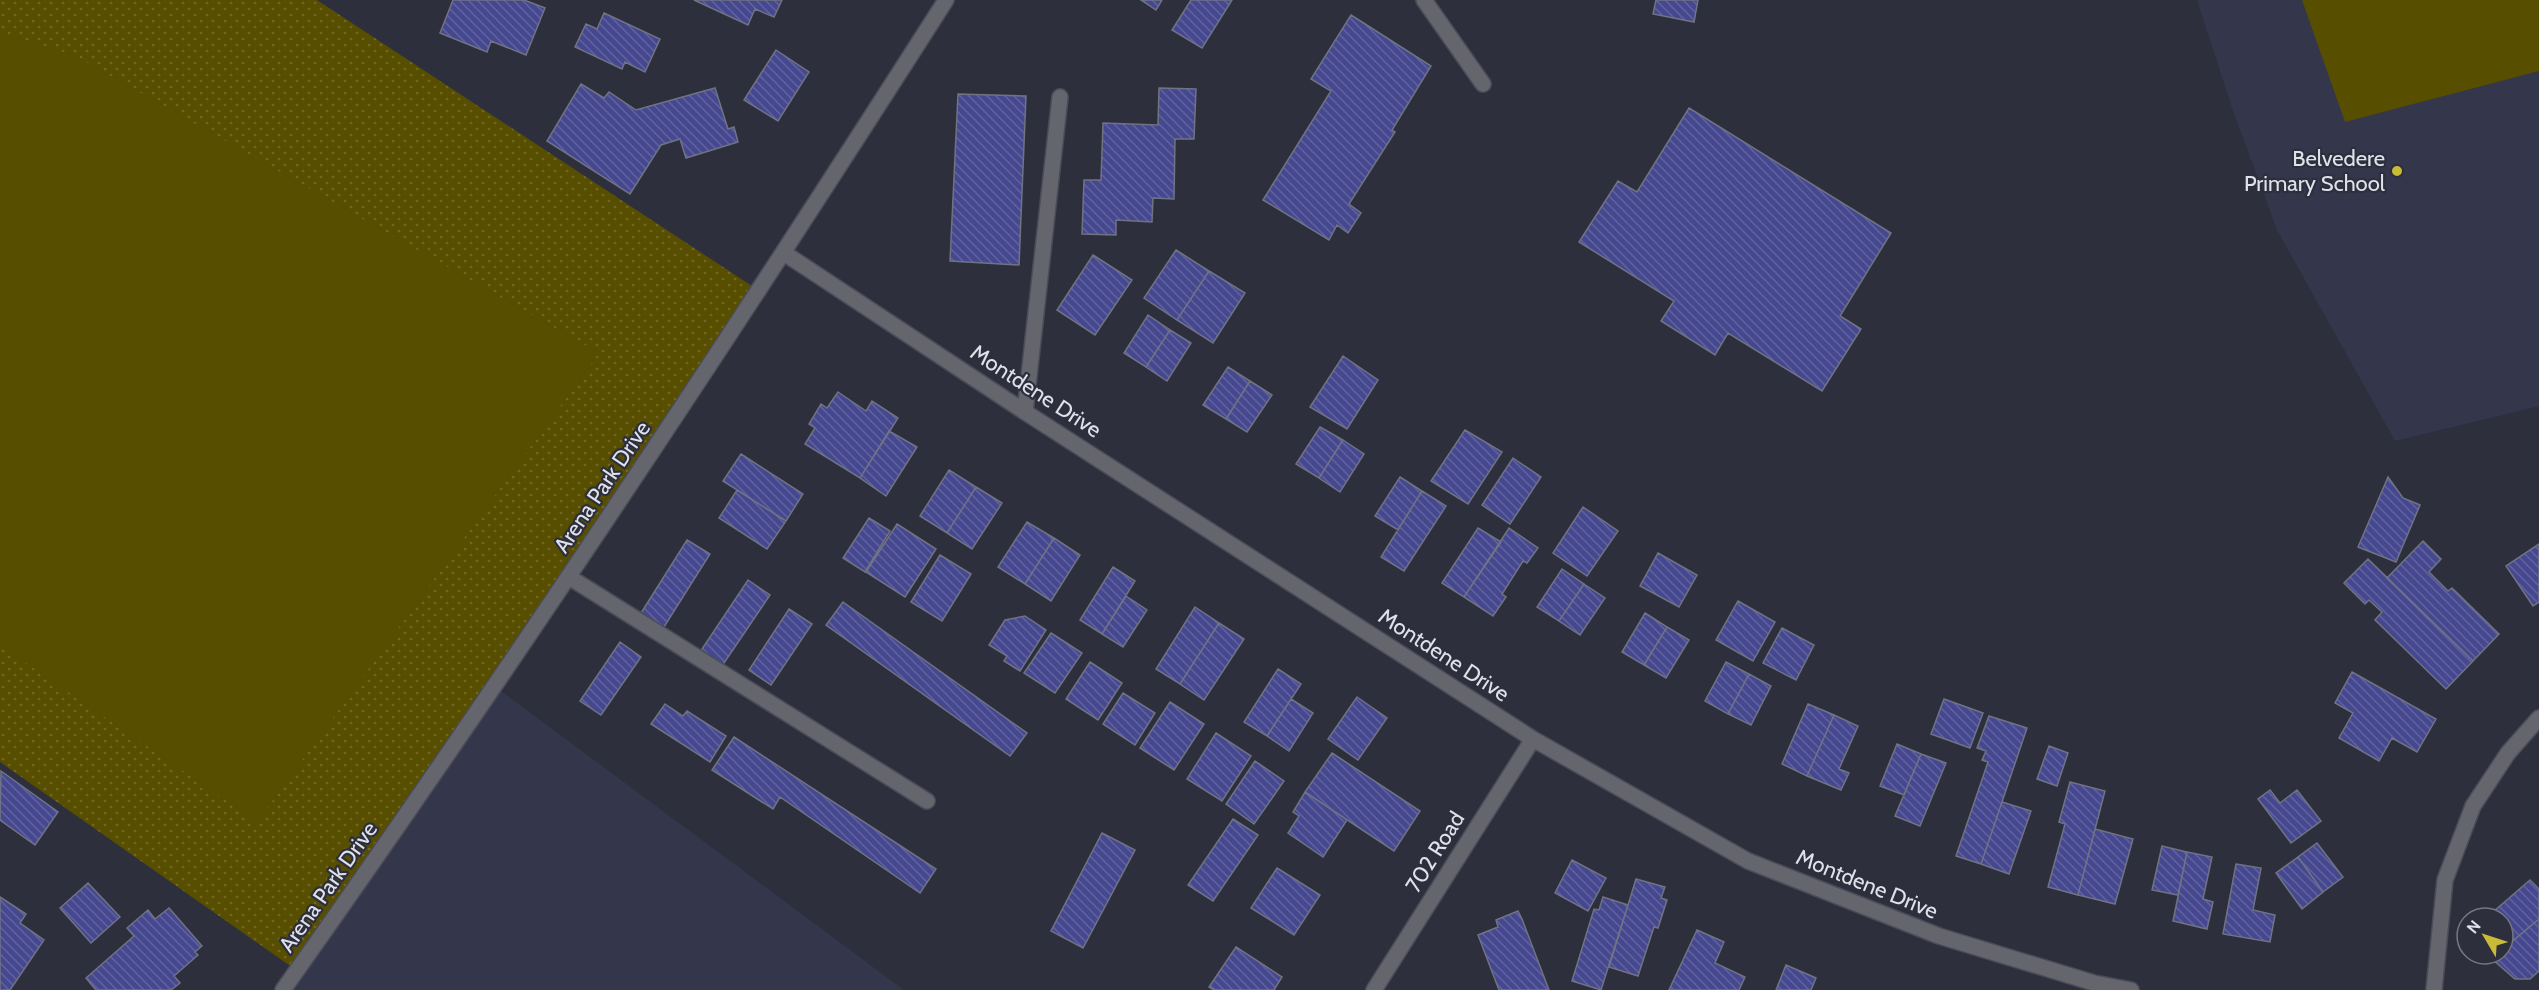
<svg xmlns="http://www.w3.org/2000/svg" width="2539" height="990" viewBox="0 0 2539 990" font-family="Cabin,sans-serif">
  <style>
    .built { fill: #34364b }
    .grass { fill: url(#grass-dots) }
    .pitch { fill: #574e00 }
    .building { fill: url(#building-back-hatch); stroke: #707383; stroke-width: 1.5 }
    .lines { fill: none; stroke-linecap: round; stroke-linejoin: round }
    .service-casing { stroke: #4a4c59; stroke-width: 18 }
    .minor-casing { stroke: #4a4c59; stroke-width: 18 }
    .tertiary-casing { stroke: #4a4c59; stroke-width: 18 }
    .service { stroke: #65666d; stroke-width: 15 }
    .minor { stroke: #65666d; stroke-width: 15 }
    .tertiary { stroke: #65666d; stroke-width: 15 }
    .poi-dot { fill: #caba3a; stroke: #2d2f3d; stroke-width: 2 }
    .labels { text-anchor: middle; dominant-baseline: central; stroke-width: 4.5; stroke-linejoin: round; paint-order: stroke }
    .poi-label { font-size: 22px; fill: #e0e2eb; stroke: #2d2f3d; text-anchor: end }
    .street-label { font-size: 22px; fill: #e0e2eb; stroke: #2d2f3d }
  </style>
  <defs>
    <pattern id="grass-dots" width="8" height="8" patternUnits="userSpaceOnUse" patternTransform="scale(1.5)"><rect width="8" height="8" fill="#574e00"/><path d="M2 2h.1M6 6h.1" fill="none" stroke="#6f6725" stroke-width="1.8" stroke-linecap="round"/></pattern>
    <pattern id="building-back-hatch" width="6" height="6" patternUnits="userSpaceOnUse" patternTransform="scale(1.5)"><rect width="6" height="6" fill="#46488f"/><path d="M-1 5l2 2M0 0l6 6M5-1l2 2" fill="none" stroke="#60629f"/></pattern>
  </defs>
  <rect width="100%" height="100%" fill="#2d2f3d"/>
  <path class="built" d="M2197,0H2539V406L2395,441L2277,230L2233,111Z
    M493,685L904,990H282Z"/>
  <path class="grass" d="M0,0H317L758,290L296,970L0,762Z"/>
  <path class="pitch" d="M2302,0H2539V71L2345,122Z
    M0,33L74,55L599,353L257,822L0,645Z"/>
  <path class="building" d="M453,0H524L545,8L526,55L491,41L487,52L440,33Z
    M694,0H782L774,17L755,9L748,25Z
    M1141,0H1162L1156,10Z
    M1191,0H1232L1202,48L1172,30Z
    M1656,0H1698L1694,22L1653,14Z
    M604,13L660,39L645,72L625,62L622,69L575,47L586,24L597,29Z
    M1351,15L1431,66L1392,130L1395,132L1349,204L1361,213L1348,233L1337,225L1329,240L1263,200L1331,91L1311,79Z
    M776,50L809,72L778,121L744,100Z
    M581,84L604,98L609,92L636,110L715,88L728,129L734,127L738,142L686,158L680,139L661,145L630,194L547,141Z
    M1159,88L1196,89L1194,139H1175L1174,199L1153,198L1152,222L1116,220V235L1082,234L1084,180H1101L1103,123L1158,125Z
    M958,94L1026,96L1019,265L950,261Z
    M1689,108L1891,233L1840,316L1861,329L1822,391L1728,333L1715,355L1661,321L1674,301L1579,242L1618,181L1637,192Z
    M1176,250L1209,271L1177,320L1144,298Z
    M1093,255L1132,280L1095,335L1057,310Z
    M1209,271L1245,293L1213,343L1177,320Z
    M1148,315L1170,330L1146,367L1124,353Z
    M1170,330L1191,343L1167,381L1146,367Z
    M1343,356L1378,380L1347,429L1310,407Z
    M1228,367L1250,381L1226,419L1203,405Z
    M1250,381L1272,395L1247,432L1226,419Z
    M838,392L866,411L872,401L898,418L860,478L805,444L815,428L809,424L821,404L827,408Z
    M1320,427L1343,440L1319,478L1296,464Z
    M1465,430L1502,452L1468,504L1431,481Z
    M889,431L917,447L886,496L860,478Z
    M1343,440L1364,454L1340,492L1319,478Z
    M741,454L803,494L786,521L723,481Z
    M1513,458L1541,477L1510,524L1482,505Z
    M949,470L976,487L947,533L920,516Z
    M1400,477L1422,491L1398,530L1375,516Z
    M2388,477L2403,498L2420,505L2396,562L2358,547Z
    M976,487L1002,503L972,549L947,533Z
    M737,490L786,521L767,549L719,518Z
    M1422,491L1446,506L1404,571L1381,557Z
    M1583,507L1618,531L1587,576L1553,553Z
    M869,518L890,531L865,572L843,558Z
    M1027,522L1054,538L1025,584L998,567Z
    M897,524L936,549L905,597L866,572Z
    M1478,528L1501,542L1464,597L1442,583Z
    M1509,528L1538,548L1527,563L1523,561L1502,594L1506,597L1493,616L1464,597Z
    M1054,538L1080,555L1051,601L1025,584Z
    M687,540L710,554L664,627L641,613Z
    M2423,541L2441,559L2429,572L2448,591L2452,588L2499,634L2473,661L2387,578Z
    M2539,544V602L2533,606L2506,566Z
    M1658,553L1697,575L1679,607L1640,586Z
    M940,555L971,574L942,621L911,602Z
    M2368,559L2473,661L2446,689L2375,620L2382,612L2369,600L2365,604L2344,583Z
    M1113,567L1135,581L1102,634L1080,620Z
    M1562,569L1584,584L1559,621L1537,607Z
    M748,580L770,595L722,666L700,652Z
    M1584,584L1605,598L1580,635L1559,621Z
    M1126,596L1147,610L1123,647L1102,634Z
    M1738,601L1775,622L1753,661L1716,640Z
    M843,602L1027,733L1010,756L826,625Z
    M1195,607L1219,623L1180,684L1156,669Z
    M789,609L812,624L771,685L749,670Z
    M1645,613L1667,627L1644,665L1622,652Z
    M1025,616L1046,630L1020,671L1004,661L1007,656L989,645L1005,620Z
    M1219,623L1244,639L1204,700L1180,684Z
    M1667,627L1689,640L1666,678L1644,665Z
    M1782,628L1814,645L1796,680L1763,663Z
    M1051,633L1082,653L1055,693L1024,673Z
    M620,642L641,657L601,715L580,701Z
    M1090,662L1122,683L1098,720L1066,699Z
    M1726,662L1749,674L1728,714L1705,701Z
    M1278,669L1301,684L1267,736L1244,722Z
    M2352,672L2436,719L2417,752L2392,738L2379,761L2339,738L2353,713L2335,703Z
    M1749,674L1771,686L1751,725L1728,714Z
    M1123,693L1155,713L1135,745L1103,724Z
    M1357,697L1387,718L1358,760L1328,739Z
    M1291,699L1313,713L1289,751L1267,736Z
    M1944,699L1983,713L1970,748L1931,734Z
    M1170,702L1204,724L1174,770L1140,748Z
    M665,704L683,716L687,711L726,736L710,762L651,724Z
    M1808,704L1834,715L1807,776L1782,764Z
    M1834,715L1858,726L1839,769L1849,773L1841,790L1807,776Z
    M1989,716L2027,728L1981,864L1956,856L1988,762L1982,760L1986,751L1977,748Z
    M1216,733L1251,756L1222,801L1187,779Z
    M734,737L936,869L920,893L780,797L773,809L712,770Z
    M1897,744L1921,754L1904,795L1880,786Z
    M2049,746L2068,753L2057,786L2037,779Z
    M1332,753L1420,811L1394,851L1305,792Z
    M1921,754L1946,763L1920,826L1895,816Z
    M1255,761L1284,781L1254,824L1226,804Z
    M1,771L58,812L35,845L0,820Z
    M2070,782L2105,791L2078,895L2048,887L2065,824L2059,822Z
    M2270,790L2280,803L2297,790L2321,821L2291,843L2258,799Z
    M1305,792L1347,820L1323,857L1288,833L1299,816L1293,812Z
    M2002,802L2031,811L2009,874L1981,864Z
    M1233,819L1258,835L1213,901L1188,885Z
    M2095,829L2133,839L2115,904L2078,895Z
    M1102,833L1135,850L1083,948L1051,931Z
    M2317,843L2343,877L2323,892L2298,857Z
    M2162,846L2187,852L2178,895L2152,890Z
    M2187,852L2212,857L2203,899L2213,902L2207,929L2173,921Z
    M2298,857L2323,892L2302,909L2276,873Z
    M1572,860L1606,878L1588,911L1555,893Z
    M2236,864L2261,868L2253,910L2275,915L2270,942L2223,934Z
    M1277,868L1320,895L1294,935L1251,908Z
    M1636,879L1665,887L1661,898L1667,900L1658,928L1654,927L1638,976L1609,967Z
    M2530,880L2539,889V919L2508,945L2503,939V918H2486Z
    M88,883L120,917L91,943L60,908Z
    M0,897L26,914L20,923L44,940L10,990H0Z
    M1603,897L1628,905L1601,990L1572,981L1594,909L1599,910Z
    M169,908L202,946L195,952L198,955L174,976L180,983L171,990H96L86,978L134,936L127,928L148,910L155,919Z
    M1518,911L1522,919L1549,990H1499L1478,935L1498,927L1496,920Z
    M2539,919V971L2530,979H2515L2492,959L2498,954H2503V949Z
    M1697,930L1724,942L1715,963L1745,977L1739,990H1669Z
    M1236,947L1282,977L1274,990H1214L1209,987Z
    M1786,965L1816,978L1811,990H1776Z"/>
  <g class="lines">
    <g class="service-casing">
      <path id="service" d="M1424,0L1483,84
        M1025,412L1060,97
        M569,577L927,801"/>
    </g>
    <g class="minor-casing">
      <path id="minor" d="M784,253L1025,412L1533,739L1748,861L1939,936L2094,983L2131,990
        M1374,990L1533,739
        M2434,990L2445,880L2473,806L2508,753L2539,718"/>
    </g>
    <g class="tertiary-casing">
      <path id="tertiary" d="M283,990C513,666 732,335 946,0"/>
    </g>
    <use href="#service" class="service"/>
    <use href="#minor" class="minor"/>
    <use href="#tertiary" class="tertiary"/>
  </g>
  <circle class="poi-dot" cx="2397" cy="171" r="6"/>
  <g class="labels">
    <g class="poi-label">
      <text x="2385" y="158">Belvedere<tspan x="2385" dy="25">Primary School</tspan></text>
    </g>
    <g class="street-label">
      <text transform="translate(1036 391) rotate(33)">Montdene Drive</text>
      <text transform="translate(602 487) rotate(-56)">Arena Park Drive</text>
      <text transform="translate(1444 655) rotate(33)">Montdene Drive</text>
      <text transform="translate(1435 852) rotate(-58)">702 Road</text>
      <text transform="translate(1867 884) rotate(22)">Montdene Drive</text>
      <text transform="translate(328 887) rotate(-55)">Arena Park Drive</text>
    </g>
  </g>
  <g transform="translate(2485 936) rotate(309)"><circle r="28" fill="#2d2f3d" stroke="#757783" stroke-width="1.5"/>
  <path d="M0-4.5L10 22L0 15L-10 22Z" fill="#caba3a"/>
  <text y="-9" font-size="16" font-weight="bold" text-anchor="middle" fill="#e0e2eb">N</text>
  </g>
</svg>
